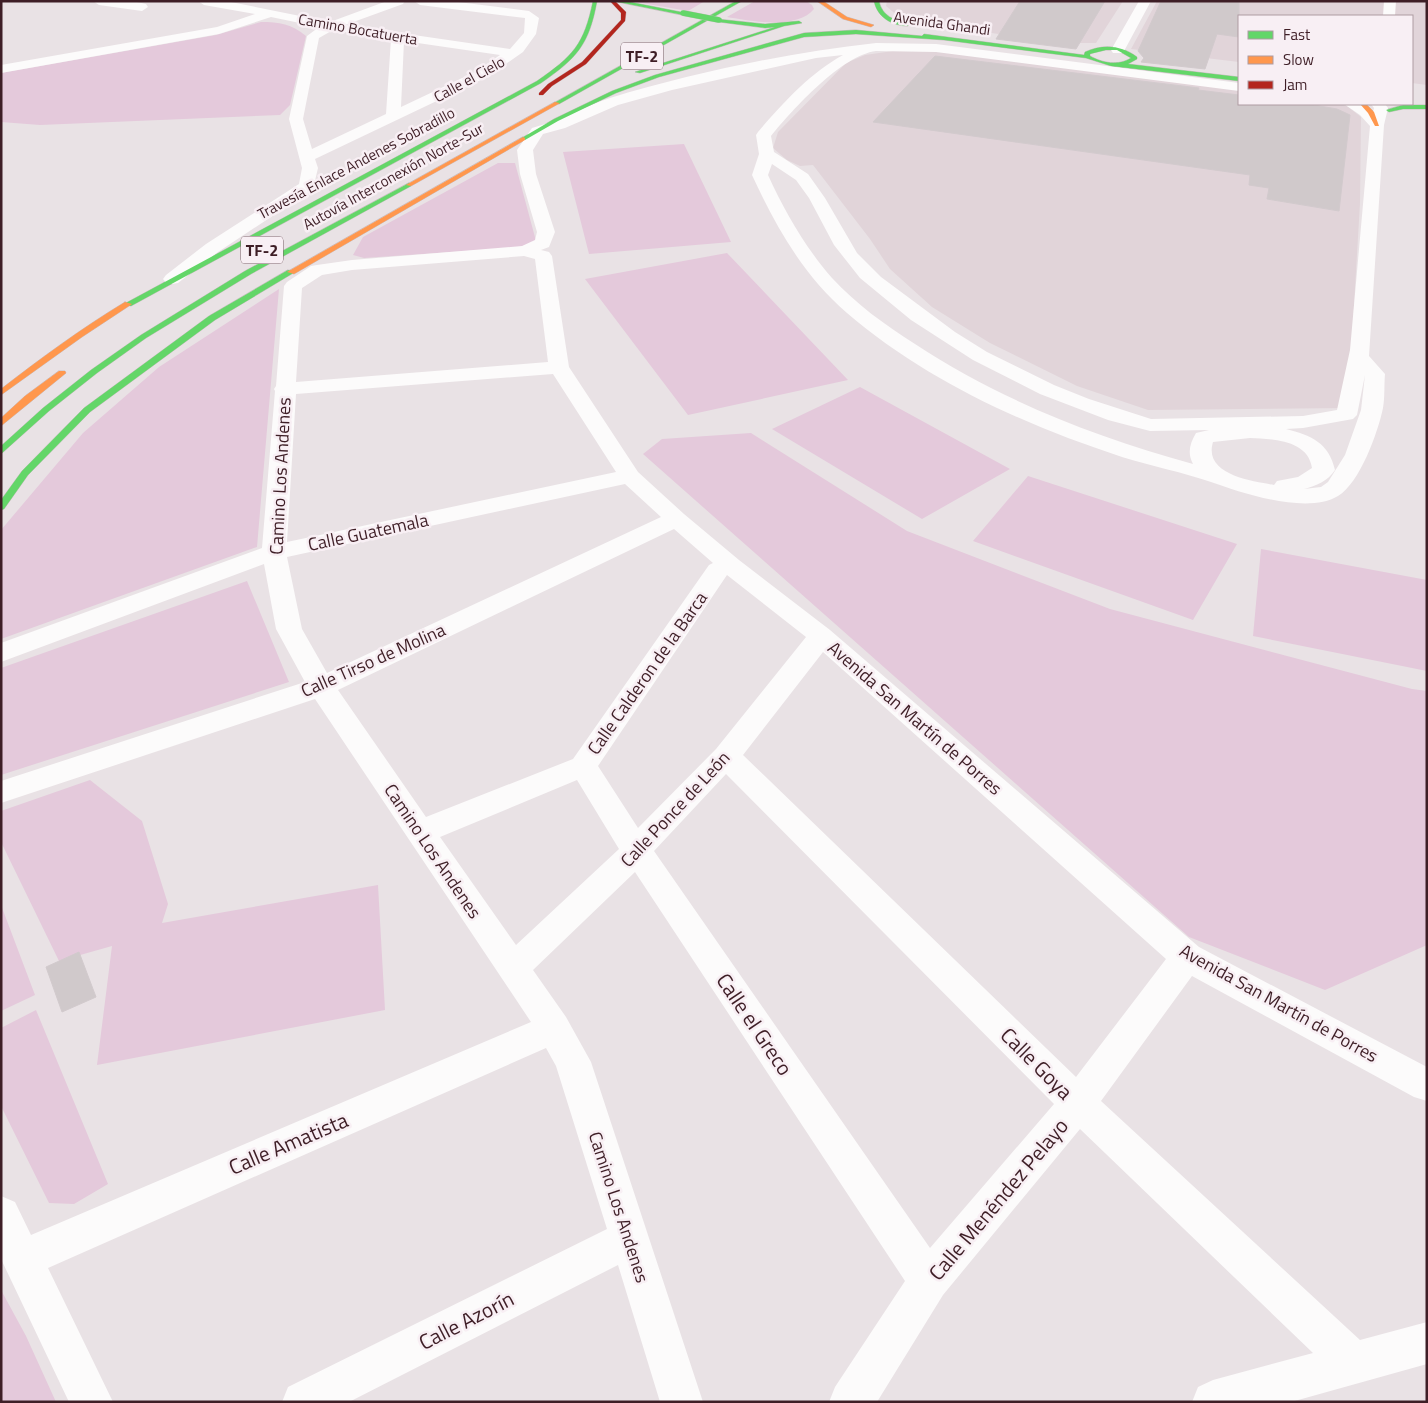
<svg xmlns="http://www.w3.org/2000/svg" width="1428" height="1403" viewBox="0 0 1428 1403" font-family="'Titillium Web',sans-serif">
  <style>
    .built { fill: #e1d4d9 }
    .green { fill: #e4c9db }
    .building { fill: #d0c9cb; stroke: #d2cacd }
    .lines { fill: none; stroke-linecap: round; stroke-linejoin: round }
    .fast-casing { stroke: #c9bec1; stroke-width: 1 }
    .slow-casing { stroke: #c9bec1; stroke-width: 1 }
    .jam-casing { stroke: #c9bec1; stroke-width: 1 }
    .street { fill: #fcfbfb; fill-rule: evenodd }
    .fast { fill: #63d668; fill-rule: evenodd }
    .slow { fill: #ff974d; fill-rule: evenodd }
    .jam { fill: #b3261e; fill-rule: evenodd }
    .fast-bridge-casing { stroke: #c9bec1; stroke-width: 6; stroke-linecap: butt }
    .fast-bridge { stroke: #63d668; stroke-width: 5.5 }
    .labels { text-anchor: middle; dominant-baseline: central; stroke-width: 5; stroke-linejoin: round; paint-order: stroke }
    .far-street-label { font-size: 15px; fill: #3e1e26; stroke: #f8eff4 }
    .shield { fill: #f8eff4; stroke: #765d64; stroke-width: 1 }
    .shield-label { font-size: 16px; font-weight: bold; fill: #3e1e26 }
    .street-label { font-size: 18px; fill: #3e1e26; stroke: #f8eff4 }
    .near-street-label { font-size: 21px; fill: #3e1e26; stroke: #f8eff4 }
  </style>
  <rect width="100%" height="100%" fill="#e9e2e5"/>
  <path class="built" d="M887,1H1123L1096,43H1063L928,24L899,17L886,6Z
    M1157,1H1427V85L1412,83V16H1239V62L1131,49Z
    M900,50H926L1239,90V104H1338L1347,106L1361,117L1360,203L1348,408L1148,410L1077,386L990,343L932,307L890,269L870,239L813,165L800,166L787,160L773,148L778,132L846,63L865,55Z"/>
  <path class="green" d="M630,1H705L688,11Z
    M755,1H806L812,5L814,9C797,30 750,21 727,17Z
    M261,22C279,22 292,24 306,36L290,105L280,115L40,125L1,122V73L216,35Z
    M684,144L731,242L589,254L563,152Z
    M498,163H515L536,241L525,247L364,258L353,255L363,237Z
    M727,253L848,380L688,415L585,279Z
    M279,289L257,547L1,639V530L83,433L159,367Z
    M860,387L1010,469L922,519L772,429Z
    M751,433L907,531L1110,609L1412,689L1427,691V945L1325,990L1189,937L643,454L662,439Z
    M1028,476L1237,544L1193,620L973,541Z
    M1261,549L1427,580V671L1253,636Z
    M247,581L289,682L1,775V668Z
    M90,780L142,821L168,904L162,923L378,885L385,1010L97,1065L112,946L59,961L1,842V811Z
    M1,905L35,995L1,1011Z
    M36,1010L108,1184L74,1204L49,1203L1,1106V1028Z
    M1,1290L26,1336L56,1402H1Z"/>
  <path class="building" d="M1020,1H1105L1076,49L996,39Z
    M1161,1H1239V37L1217,34L1205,69L1141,62L1144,58L1138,51Z
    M935,56L1199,88L1198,90L1239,95V104H1308L1337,109L1350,115L1339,211L1267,199L1269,188L1249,185L1250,175L873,122Z
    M79,952L96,997L62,1012L46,967Z"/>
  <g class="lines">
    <g class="fast-casing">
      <path id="fast" d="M593,1H597C589,45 577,58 541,83L131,306L124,304L537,81C573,56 584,45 593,1Z
        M613,1H625L686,13L683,15Z
        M736,1H742L559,104L554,103Z
        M874,1H879C882,16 894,20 908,24V26C892,26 877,17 874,1Z
        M717,19L765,24L799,21L802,23L784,26L640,73L635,72L775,27L765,28L719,22Z
        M856,30L922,36L924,34L1084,55L1085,52C1103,44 1121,45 1137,57V59L1128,64L1239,77V81L1111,66L1086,58L944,40L856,34L804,37L659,77L616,93L558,121L525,140L520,139L554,119L612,91L655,75L804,33ZM1106,50H1117L1131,58C1118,66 1103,63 1090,56V54Z
        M1403,105H1427V109H1403L1389,112L1386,110Z
        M409,183L411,184V186L251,274L146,338L97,373L49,411L1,454V446L43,408L91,370L141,335L245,271Z
        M288,270L295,272L215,320L90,412L28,475L4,509L1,510V500L22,471L84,408L209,316Z"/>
    </g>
    <g class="slow-casing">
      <path id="slow" d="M817,1H823L847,17L874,25L871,27L843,19Z
        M555,102L560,103L411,186L406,185Z
        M1360,104H1366L1374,112L1379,126H1375L1368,113Z
        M523,137L525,138V140L294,274L287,272Z
        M125,302L132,304L82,337L1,395V389C41,358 82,328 125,302Z
        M59,371H65L66,373L1,426V418L25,396Z"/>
    </g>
    <g class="jam-casing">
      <path id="jam" d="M610,1H615L626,12L625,21L586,64L552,86L543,95H539V93L548,84L582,62L621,20V13Z"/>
    </g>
    <path class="street" d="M93,1H132L146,4L148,7L142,11L99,5Z
      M198,1H226L330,22L387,1H405L403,4L345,25L510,49L524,33L525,18L420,5L414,1H450L529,11L539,18L536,34L523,52L487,77L315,159L318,168L313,189L218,252L178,283L172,284L166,283L163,279L166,275L206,244L299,184L302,168L289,119L307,36L319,27L271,17L219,34L1,73V65L217,27L255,14L204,5ZM333,30L391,39L386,114L312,149L303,119L319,38ZM404,41L500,55L477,71L401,107Z
      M1139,1H1151L1123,53H1113L1111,50Z
      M1384,1H1396L1395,16H1383Z
      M876,43L936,44L1239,83V91L936,52L876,51C842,55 793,109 771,136L774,152L808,174L825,198L857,253L881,277L955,332L987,352L1054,385L1089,399L1151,419L1303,416L1337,410L1350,350L1370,126L1360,115L1344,104H1361L1373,112L1374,108L1371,104H1385L1388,108L1384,125L1369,356L1385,374C1384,385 1385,397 1383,408C1378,432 1360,483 1338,496C1307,515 1242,493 1211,482C1182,472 1151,466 1122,457C1024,425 925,380 847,313C803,275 776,227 752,175L759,154L756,135L758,132C782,104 810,73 843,55L816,58L672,90L618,105L565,128L543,134L533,150L536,174L555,232L549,247L541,250L549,252L552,256L569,367L638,472L684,514L739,560L830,630L1199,947L1427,1067V1101L1414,1097L1192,976L1101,1101L1360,1340L1427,1322V1364L1291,1402H1192L1198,1387L1213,1380L1313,1353L1080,1129L943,1295L877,1402H829L835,1387L905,1281L635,872L533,970L566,1017L591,1062L703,1402H660L618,1265L349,1402H282L288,1387L607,1229L556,1066L546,1048L48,1268L113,1402H69L1,1259V1196L15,1202L31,1235L531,1022L315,699L1,803V781L305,682L276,629L264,564L1,662V643L262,548L275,391L274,389L276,386L284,286L287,282L311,266L317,265L352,260L522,246L535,240L537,232L520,174L517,150L532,128C559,121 583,107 610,98C696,72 787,53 876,43ZM772,164L796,180L809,198L834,245L860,278L911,320L973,360L1040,394L1108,420L1150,431L1209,430L1196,433C1190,443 1187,453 1193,464C1095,437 1000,400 915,344C885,325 856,304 832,278C805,247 785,212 768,175ZM524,256L535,259L548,362L296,382L302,288L322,275L352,270ZM553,374L616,472L287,542L296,394ZM1365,375L1361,410L1345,455L1328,482L1321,487L1304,489C1316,486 1328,481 1335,470C1329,443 1311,435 1286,429L1303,428L1353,419L1357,415ZM1250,438C1273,439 1308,440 1312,468L1298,477L1277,481L1274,485C1252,481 1203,475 1213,442ZM625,484L661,517L327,673L302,629L287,557ZM674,529L713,563L709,565L573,759L426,817L338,690ZM727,575L806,637L716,749L638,828L598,766ZM823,652L1166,959L1076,1077L743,755ZM726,774L1054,1104L930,1248L654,851ZM577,780L619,849L516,945L440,837Z"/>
    <use href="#fast" class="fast"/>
    <use href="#slow" class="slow"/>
    <use href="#jam" class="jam"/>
    <g class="fast-bridge-casing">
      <path id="fast-bridge" d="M683,13L719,20"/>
    </g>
    <use href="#fast-bridge" class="fast-bridge"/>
  </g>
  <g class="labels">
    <g class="far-street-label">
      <text transform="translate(942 23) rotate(8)">Avenida Ghandi</text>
      <text transform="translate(358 29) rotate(10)">Camino Bocatuerta</text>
      <text transform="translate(469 79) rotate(-29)">Calle el Cielo</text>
      <text transform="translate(356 163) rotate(-28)">Travesía Enlace Andenes Sobradillo</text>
      <text transform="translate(393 176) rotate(-29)">Autovía Interconexión Norte-Sur</text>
    </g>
    <g class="shield">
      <rect x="621" y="42.5" width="42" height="27" rx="4"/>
      <rect x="241" y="236.5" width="42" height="27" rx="4"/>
    </g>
    <g class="shield-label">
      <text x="642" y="56">TF-2</text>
      <text x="262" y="250">TF-2</text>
    </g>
    <g class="street-label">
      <text transform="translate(280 476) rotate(-87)">Camino Los Andenes</text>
      <text transform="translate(368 532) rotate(-12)">Calle Guatemala</text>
      <text transform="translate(373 660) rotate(-24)">Calle Tirso de Molina</text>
      <text transform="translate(647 673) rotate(-55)">Calle Calderon de la Barca</text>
      <text transform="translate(915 718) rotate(41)">Avenida San Martín de Porres</text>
      <text transform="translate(675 809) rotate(-47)">Calle Ponce de León</text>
      <text transform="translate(433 851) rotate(56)">Camino Los Andenes</text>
      <text transform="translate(1279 1003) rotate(29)">Avenida San Martín de Porres</text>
      <text transform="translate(619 1207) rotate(72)">Camino Los Andenes</text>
    </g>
    <g class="near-street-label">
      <text transform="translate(755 1024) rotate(56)">Calle el Greco</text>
      <text transform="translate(1037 1063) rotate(45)">Calle Goya</text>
      <text transform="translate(288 1143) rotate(-23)">Calle Amatista</text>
      <text transform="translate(998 1199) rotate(-50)">Calle Menéndez Pelayo</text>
      <text transform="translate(466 1320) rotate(-27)">Calle Azorín</text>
    </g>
  </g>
  <rect width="1428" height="1403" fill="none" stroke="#3e1e26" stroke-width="5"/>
  <rect x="1238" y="15" width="175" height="90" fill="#f8eff4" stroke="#ae9ba2"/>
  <rect x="1248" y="31" width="25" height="8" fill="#63d668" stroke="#ae9ba2"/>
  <text x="1283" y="40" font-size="15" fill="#3e1e26">Fast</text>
  <rect x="1248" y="56" width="25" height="8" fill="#ff974d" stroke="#ae9ba2"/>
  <text x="1283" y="65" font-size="15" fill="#3e1e26">Slow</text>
  <rect x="1248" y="81" width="25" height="8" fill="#b3261e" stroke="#ae9ba2"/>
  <text x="1283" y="90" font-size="15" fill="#3e1e26">Jam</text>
</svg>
